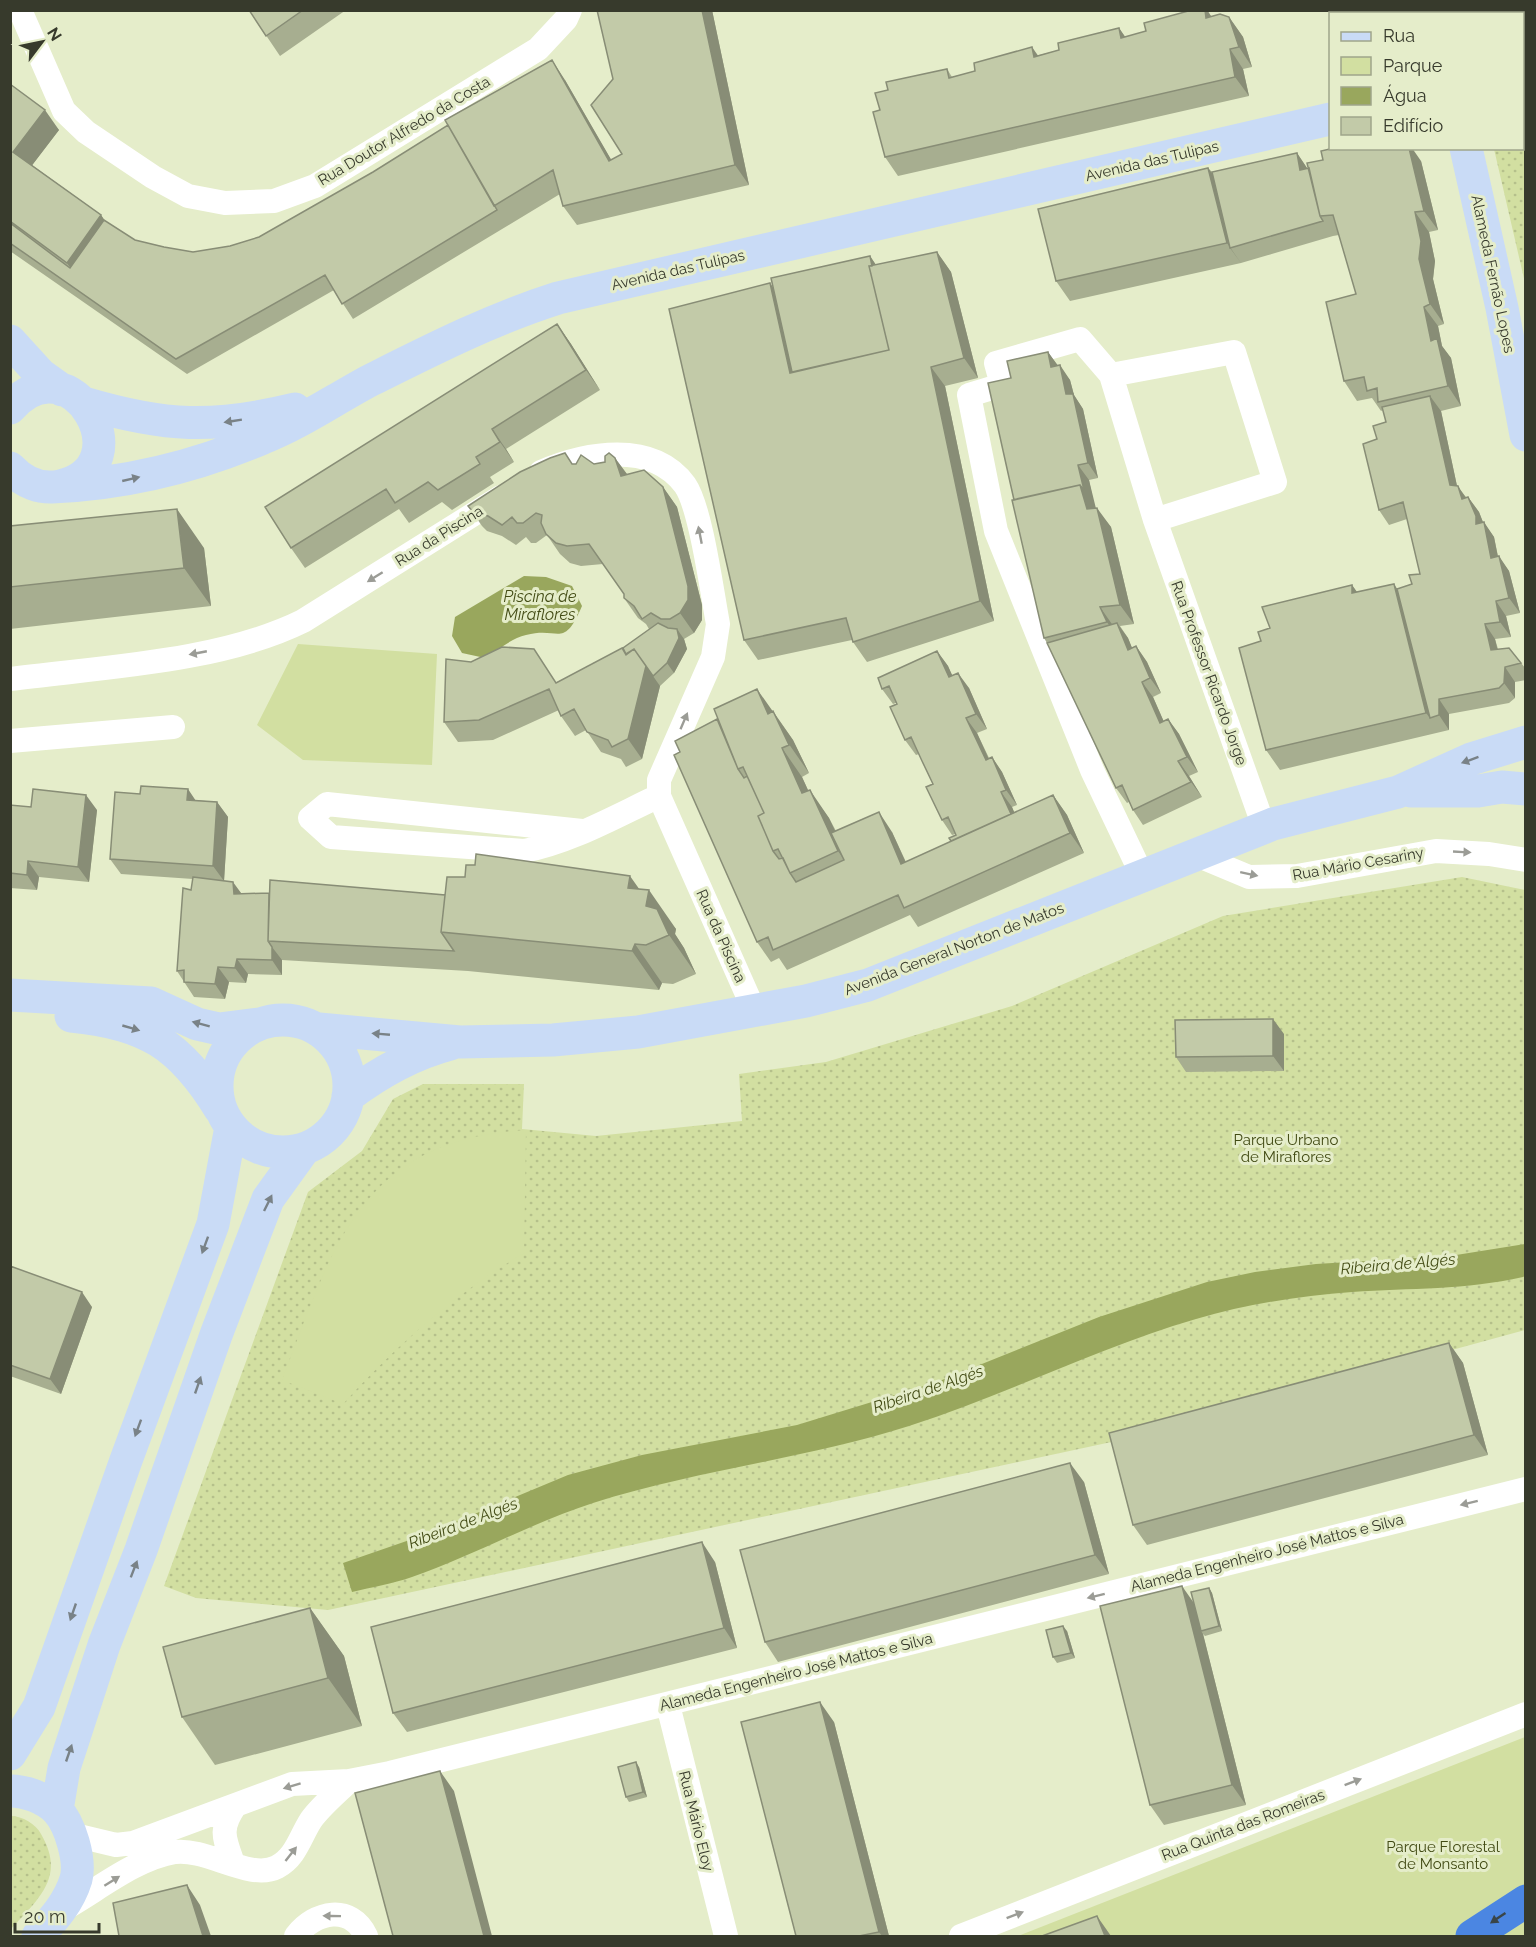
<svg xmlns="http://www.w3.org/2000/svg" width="1536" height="1947" viewBox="0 0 1536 1947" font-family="Raleway,sans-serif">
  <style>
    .grass { fill: url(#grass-dots) }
    .park { fill: #d2dfa1 }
    .water { fill: #99a75d }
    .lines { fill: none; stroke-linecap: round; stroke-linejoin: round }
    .street { stroke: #fff; stroke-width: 24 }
    .secondary { stroke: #c9dbf6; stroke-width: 33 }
    .highway { stroke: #4b86e2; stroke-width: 33 }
    .wall { fill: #a7ae90 }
    .shaded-wall { fill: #888d76 }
    .building { fill: #c2caa8; stroke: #888d76; stroke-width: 1.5 }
    .oneway { fill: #798287 }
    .oneway2 { fill: #9b9c96 }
    .oneway3 { fill: #3a4547 }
    .labels { text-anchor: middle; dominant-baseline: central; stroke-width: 6; stroke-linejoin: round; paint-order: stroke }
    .street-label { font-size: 15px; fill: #373a2c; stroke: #e5edca }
    .park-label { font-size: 15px; fill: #424b14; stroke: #e5edca }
    .water-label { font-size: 16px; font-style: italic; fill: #444d16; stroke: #e5edca }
  </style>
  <defs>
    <pattern id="grass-dots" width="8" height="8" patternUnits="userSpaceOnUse" patternTransform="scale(1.5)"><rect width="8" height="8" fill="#d2dfa1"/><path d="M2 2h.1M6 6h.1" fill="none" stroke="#b5c08b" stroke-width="1.8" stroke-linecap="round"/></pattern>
  </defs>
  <rect width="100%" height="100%" fill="#e5edca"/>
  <path class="grass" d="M1525,132H1526L1525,283L1494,149L1522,148L1523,133Z
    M1462,877L1525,890V1330L1130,1438L328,1610L196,1598L164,1586L308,1192L362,1151L393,1099L423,1084H524L522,1129L596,1136L742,1121L739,1074L826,1062L1012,1006L1223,916Z
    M11,1816C22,1816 36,1824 41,1834C66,1877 39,1898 11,1929Z"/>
  <path class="park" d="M298,644L437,654L432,765L303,760L257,725Z
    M526,1130L524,1253C454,1294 397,1345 343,1404L282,1380C333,1247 360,1140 526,1130Z
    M1525,1737V1936H1018Z"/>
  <path class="water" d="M524,576L546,577L572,586L582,606C563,650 560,626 526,635C512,638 498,650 485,658L462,653L452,636L455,617Z
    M1525,1244V1276L1523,1277C1466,1290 1410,1288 1352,1292C1299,1296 1247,1304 1196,1319C1097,1348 1006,1395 909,1426C805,1459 696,1470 593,1503C531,1523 473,1556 412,1577C392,1584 372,1587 352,1592L343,1563L424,1535L568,1475L642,1455L797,1425L937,1382L1099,1317L1207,1282L1255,1272L1316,1264L1450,1256Z"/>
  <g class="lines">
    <path class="street" d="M20,10L64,111L86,132L153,177L188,196L225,203L274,201L315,186L538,49L566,19L570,10
      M1111,375L1080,339L996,363L1002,385L969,395L996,531L1092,770L1142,875
      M541,472C585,453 652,440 685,485C701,508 712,593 718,624L713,657L659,780V796L754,1010
      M1155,520L1275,482L1234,352L1111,375L1155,520L1264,827
      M10,679C103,667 220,662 303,621L501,497
      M10,741L173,727
      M582,831L327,804L310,818L331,837L524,851C571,842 616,816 659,796
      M1194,854L1249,877L1297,876L1436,851L1489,854L1526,860
      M668,1705L726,1936
      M70,1834L116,1845L133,1843L292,1784L349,1781L390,1773L1526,1489
      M233,1863C224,1838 219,1829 235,1806
      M62,1910C97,1891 134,1859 175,1852C207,1848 250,1881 277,1867C296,1857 300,1837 311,1820C321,1806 337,1793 349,1781
      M296,1936C315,1911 351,1904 366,1936
      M961,1936L1526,1714"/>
    <path class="secondary" d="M1435,10L1436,14
      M1466,148L1502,308L1526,435
      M10,341L41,375L62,390
      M84,403C165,427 213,429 295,409
      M10,408C71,337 146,467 60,486C41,490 23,482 10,468
      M52,487C125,484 195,467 263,438C301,423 335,399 371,380C433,349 492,319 558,298L1330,119
      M1411,791H1478L1502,787L1526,789
      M10,995L151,1003L197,1024L219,1029L259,1024
      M71,1016C146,1023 181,1045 220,1109
      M217 1086a66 66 0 1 1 132 0a66 66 0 1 1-132 0Z
      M319,1029L460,1042L553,1040L638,1032L806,1001L868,985L1273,824L1398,792L1471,759L1526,742
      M348,1096C380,1072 412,1054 450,1044
      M10,1754L39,1707L125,1463L213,1224L231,1127
      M10,1791C26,1791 45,1798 57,1810C70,1824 81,1860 76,1879C69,1902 54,1919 38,1936
      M57,1810L64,1768L104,1645L141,1550L216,1335L268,1199L304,1149"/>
    <path class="highway" d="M1472,1936L1526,1901"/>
  </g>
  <path class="wall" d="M249,10H346L280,56Z
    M597,10H712L749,185L577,225L563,206L560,194L353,319L334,290L187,374L10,251V84L59,130L32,165L101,215L104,220L135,240L164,247L193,252L230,246L259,237L565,80L611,160L622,154L613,79Z
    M1207,10L1211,16L1229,17L1243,37L1252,67L1243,69L1249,96L898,176L885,157L880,110L888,90L947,69L952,77L1059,50L1119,28L1125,37L1146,31Z
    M1297,153L1307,168L1421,161L1438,230L1429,232L1435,261L1433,279L1444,324L1438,326L1442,346L1451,358L1461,406L1441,411L1457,486L1466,497H1468L1479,512L1483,522L1494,537L1498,556L1509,571L1520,613L1506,616L1511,637L1495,639L1498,649L1521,663L1526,669V680L1515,682V698L1509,703L1449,714V730L1280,770L1266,750L1261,641L1270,628L1352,585L1357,592L1397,589L1412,584L1420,574L1407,519L1389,525L1379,510L1377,439L1386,422L1383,410L1381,411L1372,398L1357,401L1344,381L1356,294L1339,235L1333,236L1241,263L1070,301L1056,281L1208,168L1212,172Z
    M937,252L951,272L978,378L945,386L994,621L867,662L853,642L852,640L758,660L744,640L773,288L870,256L876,265Z
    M557,324L571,344L600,390L506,449L514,462L490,477L494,483L452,510L442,502L409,523L399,509L305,568L291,548Z
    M1048,352L1057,365L1070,380L1074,395L1083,409L1098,478L1089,480L1094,505L1095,508L1111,527L1134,624L1120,626L1128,638L1132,648L1136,646L1147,662L1161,693L1153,697L1164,722L1168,719L1179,734L1198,772L1189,776L1202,797L1143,825L1133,810L1129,802L1127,803L1116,788L1047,643L1044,638L1014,500L1011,378Z
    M615,458L627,474L663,487L677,507L702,605V620L694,633L684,639L687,649L674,673L660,686L642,759L626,767L621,759L601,752L586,730L575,736L561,716L559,710L493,740L458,742L444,722L557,682L626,654L649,629L646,624L638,618L624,598V594L603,564L581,566L570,563L560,554L547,535L536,543H531L526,537L516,545L502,536L487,531L482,526L468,506L573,464H594L605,462Z
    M10,526L204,548L211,606L10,629Z
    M937,651L948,666L952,676L969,688L987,729L977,733L989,758L992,757L1002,772L1017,805L1012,807L1014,813L1053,795L1067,815L1084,853L918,927L910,915L787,970L779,958L771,962L757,942L680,752L717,719L773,711L793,740L809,773L802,777L808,790L829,818L836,831L892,832L906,862L951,841L956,835V834L952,835L942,820L933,784L919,754L916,755L905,740L896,703L893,704L882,689Z
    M195,800L217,802L228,817L224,881L242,894L445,895L639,889L676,929L675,934L684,948L696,974L673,984L662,983L659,990L468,971L282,960V975L248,974L246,983L229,982L225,999L194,997L177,971L193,879L121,874L110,859Z
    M10,805L31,807L97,810L89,882L39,877L37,890L10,888Z
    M1284,1034V1071L1186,1072L1176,1057Z
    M10,1266L92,1307L61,1394L10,1376Z
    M1449,1343L1463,1363L1488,1455L1147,1545L1133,1525Z
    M1084,1482L1109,1574L778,1662L765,1642Z
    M715,1562L737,1648L407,1732L393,1713Z
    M1209,1588L1212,1593L1222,1631L1205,1636L1203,1634L1246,1805L1164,1825L1150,1805L1193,1602Z
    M310,1608L344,1656L362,1726L215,1765L182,1717Z
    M1067,1631L1075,1658L1057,1663L1053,1657Z
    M834,1722L889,1936H796Z
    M639,1767L647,1797L629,1802L626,1797Z"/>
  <path class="shaded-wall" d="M702,10H712L749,185L735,165Z
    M1205,10H1207L1218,27L1206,18Z
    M1229,17L1243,37L1252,67L1239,47Z
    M1119,28L1133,48L1121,38Z
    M1032,47L1046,67L1034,57Z
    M1230,49L1243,69L1249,96L1235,77Z
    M552,60L565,80L623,180L609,161Z
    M45,110L59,130L27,172L13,152Z
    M1409,148H1412L1421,161L1438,230L1424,211Z
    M1297,153L1307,168L1300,170Z
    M1208,168L1222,187L1230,248L1241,263L1227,243Z
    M1415,212L1429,232L1435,261L1433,279L1444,324L1430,304L1419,259Z
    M101,215L115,235L81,283L67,263Z
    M937,252L951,272L978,378L964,358Z
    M870,256L880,271L892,355Z
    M770,283L784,303L800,376L790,373Z
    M1424,307L1438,326L1442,346L1451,358L1461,406L1448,386L1431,341Z
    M557,324L571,344L600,390L586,370Z
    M1048,352L1059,367H1051Z
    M1060,365L1070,380L1074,395L1083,409L1098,478L1088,463L1066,394Z
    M931,367L945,386L994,621L980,601Z
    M1430,396L1441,411L1460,500L1450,485Z
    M492,429L506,449L514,462L500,442Z
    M615,458L629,477L621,476Z
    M1078,465L1089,480L1101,529L1087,509L1080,485Z
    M1458,486L1468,501L1462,499Z
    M663,487L677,507L702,605V620L694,633L680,613Z
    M1468,497L1479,512L1484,525V522L1494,537L1501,573L1491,558L1476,524Z
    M1097,508L1111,527L1134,624L1120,605Z
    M177,509L204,548L211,606L184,568Z
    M1499,556L1509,571L1520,613L1509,598Z
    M1394,584L1407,604L1430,718L1426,713Z
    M1352,585L1366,605L1352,593Z
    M1496,601L1506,616L1511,637L1500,622Z
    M1100,607L1114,627L1120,642L1107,622Z
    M1117,623L1128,638L1139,665L1128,650Z
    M1485,624L1495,639L1501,665L1491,650Z
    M677,629L684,639L687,649L674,673L667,663Z
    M1136,646L1147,662L1161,693L1150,678Z
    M634,649L660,686L642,759L628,739Z
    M937,651L948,666L960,692L949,677Z
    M1505,667L1515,682V698L1504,683Z
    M958,673L969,688L987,729L976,714Z
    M1142,682L1153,697L1171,738L1160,723Z
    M757,689L793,740L809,773L768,714Z
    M1439,699L1449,714V730L1439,715Z
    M966,718L977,733L996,775L986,760Z
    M1168,719L1179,734L1198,772L1187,757Z
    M782,748L802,777L822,821L802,793Z
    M992,757L1002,772L1017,805L1006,790Z
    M1178,761L1189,776L1202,797L1191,782Z
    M188,789L198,804L187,800Z
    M810,790L829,818L858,880L838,851Z
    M1001,792L1012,807L1024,834L1013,819Z
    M86,795L97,810L89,882L78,867Z
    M1053,795L1067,815L1084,853L1070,833Z
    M217,802L228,817L224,881L213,866Z
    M879,812L892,832L915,883L901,864Z
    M28,861L39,877L37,890L27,875Z
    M630,876L647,900L649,890L676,929L675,934L684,948L696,974L669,935L628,888Z
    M233,882L244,897L234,894Z
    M635,944L662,983L659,990L632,951Z
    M272,947L282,960V975L272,960Z
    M237,959L248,974L246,983L235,968Z
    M218,967L229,982L225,999L215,984Z
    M1273,1019L1284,1034V1071L1273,1056Z
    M82,1292L92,1307L61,1394L50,1379Z
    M1449,1343L1463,1363L1488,1455L1474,1435Z
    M1070,1463L1084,1482L1109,1574L1095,1555Z
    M702,1542L715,1562L737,1648L724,1628Z
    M1182,1586L1196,1606L1201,1631L1203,1634L1246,1805L1232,1785Z
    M1209,1588L1212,1593L1222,1631L1219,1626Z
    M310,1608L344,1656L362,1726L328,1678Z
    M1063,1626L1067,1631L1075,1658L1071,1653Z
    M820,1702L834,1722L889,1936H882L879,1932Z
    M636,1762L639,1767L647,1797L643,1792Z
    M440,1771L454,1791L492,1936H484Z
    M187,1885L200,1905L211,1936H203Z
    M1097,1916L1111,1936H1105Z"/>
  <path class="building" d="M249,10H303L266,36Z
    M597,10H702L735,165L563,206L553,170L494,206L445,120L552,60L609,161L622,154L591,105L613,79Z
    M1192,10H1205L1206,18L1220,14L1229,17L1239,47L1230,49L1235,77L885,157L873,112L880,110L875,93L888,90L886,82L947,69L949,78L975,71L974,63L1032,47L1034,57L1059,50L1058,43L1119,28L1121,38L1146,31L1144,23Z
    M10,84L45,110L13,152L101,215L67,263L10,221Z
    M448,125L497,210L342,304L325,275L176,359L10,243V223L70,268L104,220L135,240L164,247L193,252L230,246L259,237L373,172Z
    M1334,148H1409L1424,211L1415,212L1421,241L1419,259L1430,304L1424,307L1431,341L1437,338L1448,386L1378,402L1377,388L1367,391L1364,377L1344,381L1326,302L1356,294L1333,215L1320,216L1307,163L1323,160L1321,151Z
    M1297,153L1300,170L1309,168L1320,216L1323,221L1230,248L1212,172Z
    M1208,168L1227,243L1056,281L1038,209Z
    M937,252L964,358L931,367L980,601L853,642L846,618L744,640L669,309L770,283L790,373L889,350L869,266Z
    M870,256L872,266H869L889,350L792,372L771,278Z
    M557,324L586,370L492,429L500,442L476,457L480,464L438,490L428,482L395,503L386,489L291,548L265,507Z
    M1048,352L1051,367L1060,365L1066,394H1073L1088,463L1078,465L1084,490L1080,485L1014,500L988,383L1011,378L1007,361Z
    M1430,396L1450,485L1458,486L1462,499L1468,497L1476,516V524L1484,522L1491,558L1499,556L1509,598L1496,601L1500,622L1485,624L1491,650L1509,648L1521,663L1505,667L1504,683L1499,688L1439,699V715L1430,718L1397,589L1412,584L1409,575L1420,574L1403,502L1379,510L1363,444L1377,439L1373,426L1386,422L1382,407Z
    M565,453L572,464H576L581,455L594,464L605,462V456L609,453L615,458L621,476L644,470L663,487L688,586V600L680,613L670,619H661L651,613L642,619L634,606L624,598V594L589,544L567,546L556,543L546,534L541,523L542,515L536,513L523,523H517L512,517L502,525L488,516L473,512L468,506L520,472L550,458Z
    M1080,485L1087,509L1097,508L1120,605L1100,607L1107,622L1044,638L1012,500Z
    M177,509L184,568L10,587V526Z
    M1394,584L1426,713L1266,750L1239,648L1261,641L1258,632L1270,628L1262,607L1352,585V593Z
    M658,623L668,628L677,629L679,638L667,663L653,676L634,649L626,654L623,648Z
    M1117,623L1128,650L1136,646L1150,678L1142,682L1160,723L1168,719L1187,757L1178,761L1191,782L1133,810L1122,785L1116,788L1047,643Z
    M502,647L534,649L556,683L622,648L626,655L634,649L646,666L628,739L612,747L608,740L587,732L574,709L561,716L549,689L479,720L444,722L446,659L471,662Z
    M937,651L949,677L958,673L976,714L966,718L986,760L992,757L1006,790L1001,792L1011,814L951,841L949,838L956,835L948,817L942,820L926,787L933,784L922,761L911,737L905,740L890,707L897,704L889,686L882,689L878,678Z
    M757,689L768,714L773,711L789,745L782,748L802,793L810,790L838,851L790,873L778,849L773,851L758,816L764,813L743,767L738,769L714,709Z
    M717,719L738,769L744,778L747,776L764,813L758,816L773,851L779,859L783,858L790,873L796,882L844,860L831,833L879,812L901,864L1053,795L1070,833L904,908L898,895L773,950L768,937L757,942L674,755L680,752L675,741Z
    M141,786L188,789L187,800L217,802L213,866L110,859L115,792L140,794Z
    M33,789L86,795L78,867L28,861L27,875L10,873V805L31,807Z
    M476,854L630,876L628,888L649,890L646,906L657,909L669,935L646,945L635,944L632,951L441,932L447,877H465L466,865H475Z
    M193,877L233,882L234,894L269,893L268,941L272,947V960L237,959L235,968L218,967L215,984L184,982V970L177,971L183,888L191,890Z
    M270,880L445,895L441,932L454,951L268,941Z
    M1273,1019V1056L1176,1057L1175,1020Z
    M10,1266L82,1292L50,1379L10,1365Z
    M1449,1343L1474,1435L1133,1525L1109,1433Z
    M1070,1463L1095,1555L765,1642L740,1550Z
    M702,1542L724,1628L393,1713L371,1627Z
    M1182,1586L1232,1785L1150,1805L1100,1606Z
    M1209,1588L1219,1626L1201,1631L1191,1592Z
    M310,1608L328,1678L182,1717L163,1647Z
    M1063,1626L1071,1653L1053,1657L1046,1630Z
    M820,1702L879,1932L859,1936H796L741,1722Z
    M636,1762L643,1792L626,1797L618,1767Z
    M440,1771L484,1936H393L355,1793Z
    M187,1885L203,1936H119L113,1903Z
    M1097,1916L1105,1936H1042Z"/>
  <defs><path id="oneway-solid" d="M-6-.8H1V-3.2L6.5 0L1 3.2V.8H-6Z" transform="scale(1.5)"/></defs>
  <g class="oneway">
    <use href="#oneway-solid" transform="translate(233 421) rotate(171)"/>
    <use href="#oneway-solid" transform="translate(131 479) rotate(-13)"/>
    <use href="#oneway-solid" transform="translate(1470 760) rotate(160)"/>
    <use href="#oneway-solid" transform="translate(201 1024) rotate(-165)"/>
    <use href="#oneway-solid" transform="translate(131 1028) rotate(16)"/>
    <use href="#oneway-solid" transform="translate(381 1034) rotate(-175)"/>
    <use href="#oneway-solid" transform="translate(268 1203) rotate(-64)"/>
    <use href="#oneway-solid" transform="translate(205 1245) rotate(110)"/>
    <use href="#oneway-solid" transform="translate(198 1385) rotate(-71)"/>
    <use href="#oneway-solid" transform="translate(138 1428) rotate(110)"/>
    <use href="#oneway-solid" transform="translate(134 1569) rotate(-69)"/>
    <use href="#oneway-solid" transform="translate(73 1612) rotate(109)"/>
    <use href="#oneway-solid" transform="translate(69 1753) rotate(-71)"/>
  </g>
  <g class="oneway2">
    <use href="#oneway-solid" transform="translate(700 535) rotate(-101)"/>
    <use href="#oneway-solid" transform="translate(375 577) rotate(148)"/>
    <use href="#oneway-solid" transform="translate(198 653) rotate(169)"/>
    <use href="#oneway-solid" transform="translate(684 721) rotate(-67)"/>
    <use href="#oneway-solid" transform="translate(1462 852) rotate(3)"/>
    <use href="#oneway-solid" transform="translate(1249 874) rotate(12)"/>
    <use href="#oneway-solid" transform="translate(1469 1503) rotate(166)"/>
    <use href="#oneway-solid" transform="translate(1096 1596) rotate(166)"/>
    <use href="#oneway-solid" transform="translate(1353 1782) rotate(-21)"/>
    <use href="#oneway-solid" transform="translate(292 1786) rotate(163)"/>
    <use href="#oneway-solid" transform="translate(291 1854) rotate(-52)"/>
    <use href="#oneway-solid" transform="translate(112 1881) rotate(-32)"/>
    <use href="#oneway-solid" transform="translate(1015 1915) rotate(-21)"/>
    <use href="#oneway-solid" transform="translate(332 1916) rotate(-179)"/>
  </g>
  <use class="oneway3" href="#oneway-solid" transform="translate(1498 1918) rotate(146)"/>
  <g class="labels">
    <g class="street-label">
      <text transform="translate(404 131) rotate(-31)">Rua Doutor Alfredo da Costa</text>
      <text transform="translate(1152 161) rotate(-13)">Avenida das Tulipas</text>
      <text transform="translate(678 270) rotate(-13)">Avenida das Tulipas</text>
      <text transform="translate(1493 274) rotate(78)">Alameda Fernão Lopes</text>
      <text transform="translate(439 536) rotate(-32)">Rua da Piscina</text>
      <text transform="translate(1209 673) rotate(70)">Rua Professor Ricardo Jorge</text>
      <text transform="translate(1358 864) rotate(-10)">Rua Mário Cesariny</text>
      <text transform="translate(721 936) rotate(66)">Rua da Piscina</text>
      <text transform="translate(954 949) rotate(-21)">Avenida General Norton de Matos</text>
      <text transform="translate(1267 1553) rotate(-14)">Alameda Engenheiro José Mattos e Silva</text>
      <text transform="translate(796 1672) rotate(-14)">Alameda Engenheiro José Mattos e Silva</text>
      <text transform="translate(696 1821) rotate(76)">Rua Mário Eloy</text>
      <text transform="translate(1243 1825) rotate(-21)">Rua Quinta das Romeiras</text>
    </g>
    <g class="park-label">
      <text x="1286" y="1140">Parque Urbano<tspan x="1286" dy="17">de Miraflores</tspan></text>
      <text x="1443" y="1847">Parque Florestal<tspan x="1443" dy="17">de Monsanto</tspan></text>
    </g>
    <g class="water-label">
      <text x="540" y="596">Piscina de<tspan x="540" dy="18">Miraflores</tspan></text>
      <text transform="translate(1398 1264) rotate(-5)">Ribeira de Algés</text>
      <text transform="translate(928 1389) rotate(-19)">Ribeira de Algés</text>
      <text transform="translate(463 1523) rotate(-21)">Ribeira de Algés</text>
    </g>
  </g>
  <rect width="1536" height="1947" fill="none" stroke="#373a2c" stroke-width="24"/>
  <rect x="1329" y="12" width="195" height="138" fill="#e5edca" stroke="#9fa58b" stroke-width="1.5"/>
  <rect x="1341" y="32" width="30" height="9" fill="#c9dbf6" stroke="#9fa58b" stroke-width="1.5"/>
  <text x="1383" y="42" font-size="18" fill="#373a2c">Rua</text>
  <rect x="1341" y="57" width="30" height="18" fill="#d2dfa1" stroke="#9fa58b" stroke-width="1.5"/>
  <text x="1383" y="72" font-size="18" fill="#373a2c">Parque</text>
  <rect x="1341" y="87" width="30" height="18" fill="#99a75d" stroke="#9fa58b" stroke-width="1.5"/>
  <text x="1383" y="102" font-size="18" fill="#373a2c">Água</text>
  <rect x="1341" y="117" width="30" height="18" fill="#c2caa8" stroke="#9fa58b" stroke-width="1.5"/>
  <text x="1383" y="132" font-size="18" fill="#373a2c">Edifício</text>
  <g transform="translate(42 42) rotate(58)" stroke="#e5edca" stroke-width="4.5" paint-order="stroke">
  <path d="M0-4.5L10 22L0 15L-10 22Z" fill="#373a2c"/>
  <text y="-9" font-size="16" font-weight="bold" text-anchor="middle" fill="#373a2c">N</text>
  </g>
  <path d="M15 1923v9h84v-9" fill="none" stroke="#373a2c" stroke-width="3"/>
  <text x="24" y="1923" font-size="18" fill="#373a2c" stroke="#e5edca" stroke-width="4.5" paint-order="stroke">20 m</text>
</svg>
